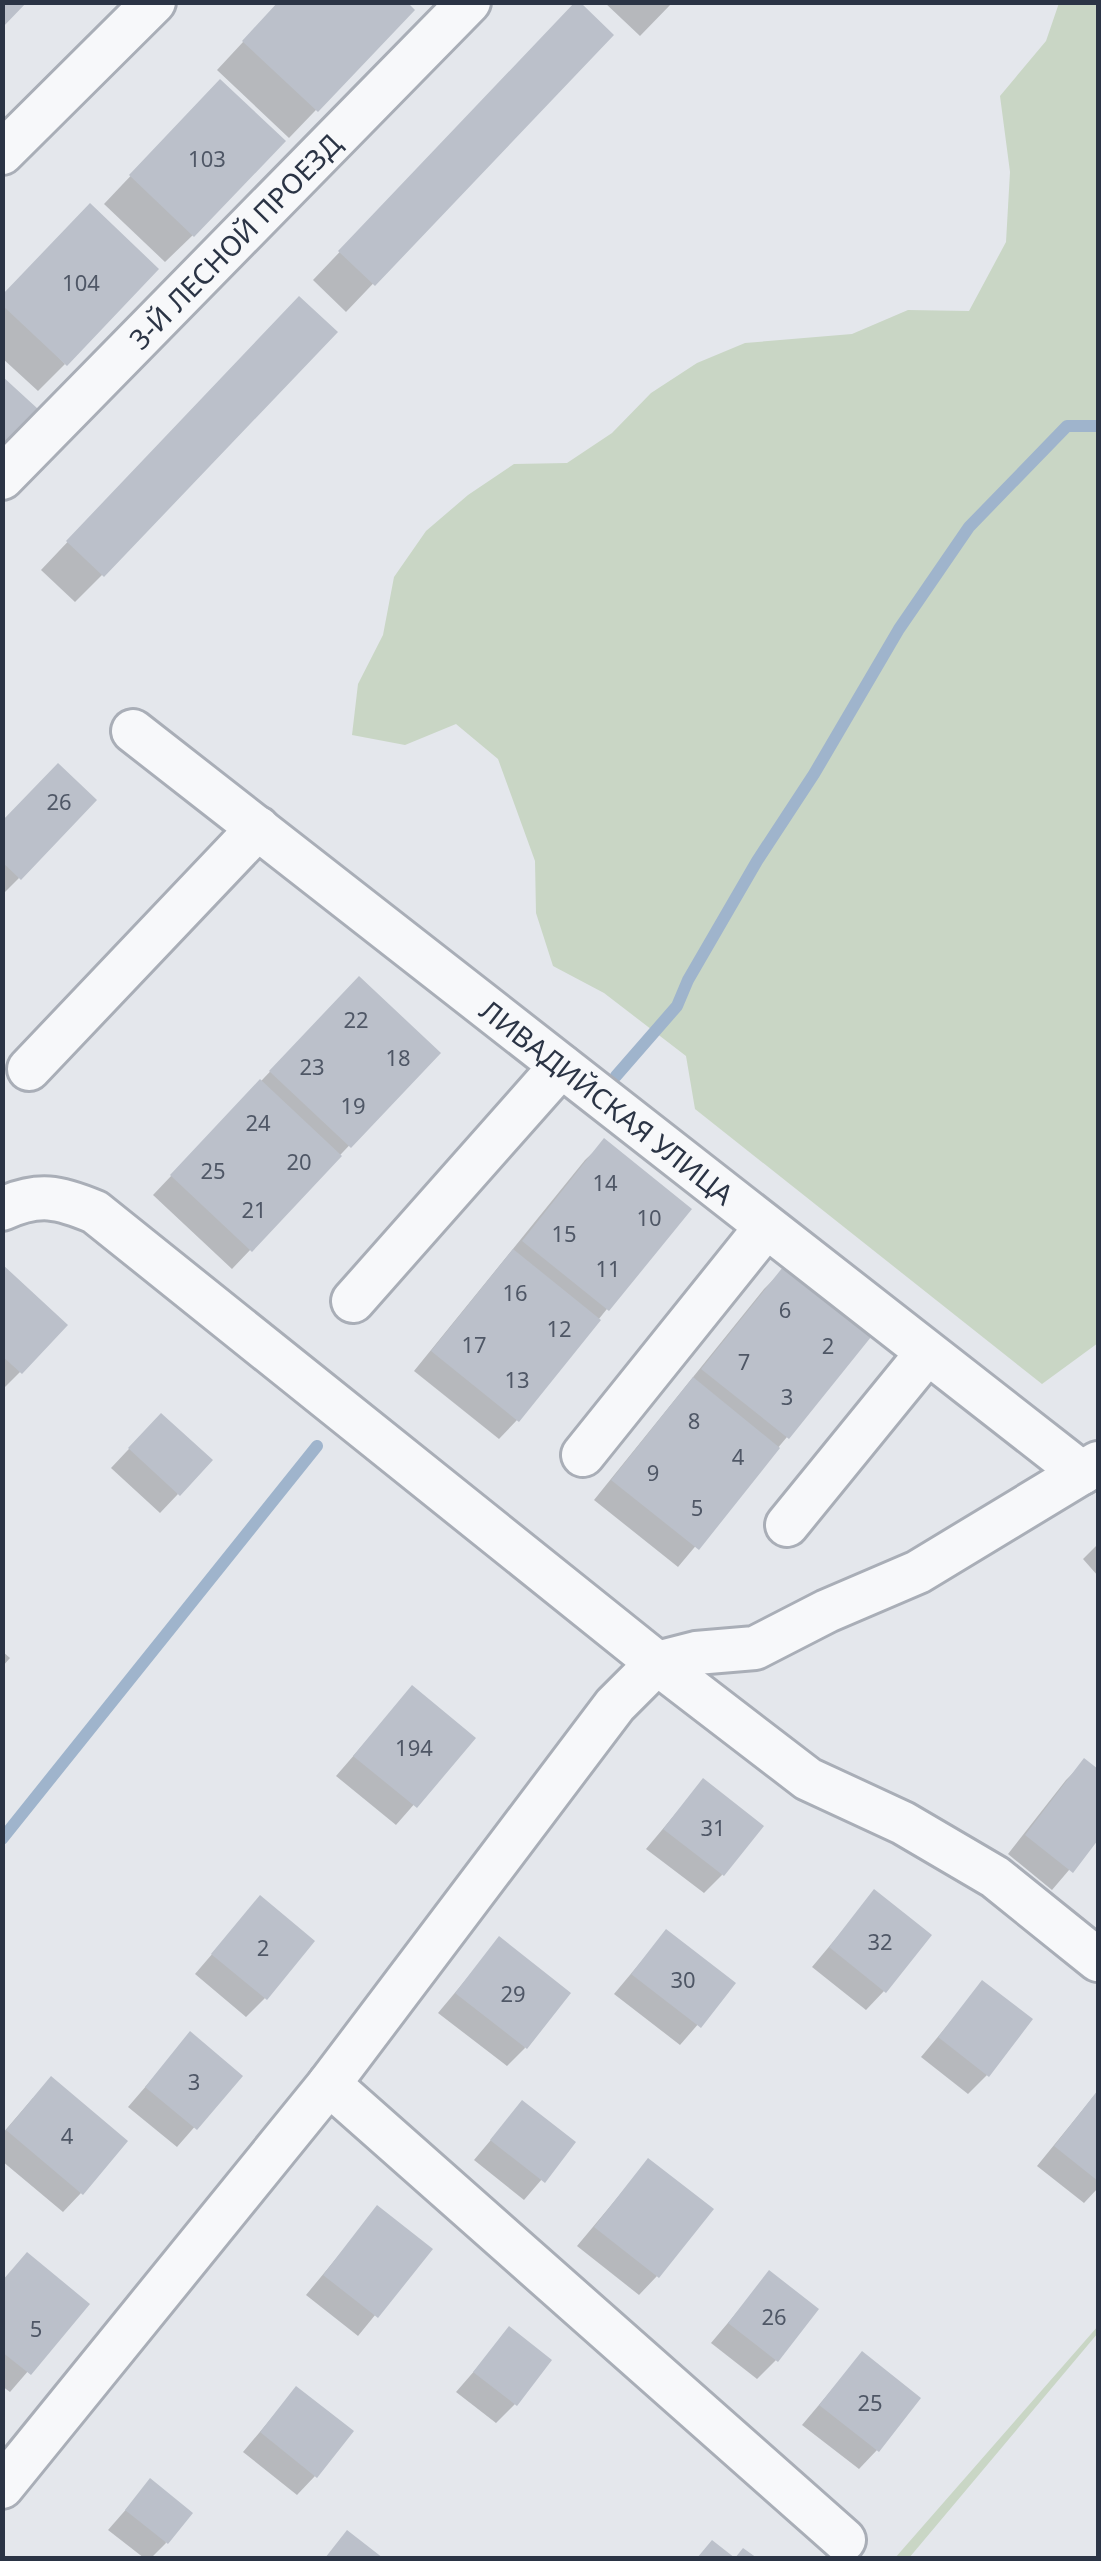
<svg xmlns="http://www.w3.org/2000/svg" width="1101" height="2561" viewBox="0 0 1101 2561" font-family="'Noto Sans',sans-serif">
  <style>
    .green { fill: #c9d6c5 }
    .shadow { fill: #0003 }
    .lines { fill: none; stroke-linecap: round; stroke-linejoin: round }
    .stream { stroke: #9fb4cc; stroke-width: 12 }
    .building { fill: #bbc0ca }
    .minor-casing { stroke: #a9aeb7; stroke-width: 48 }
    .minor { stroke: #f7f8fa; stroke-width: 42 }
    .labels { text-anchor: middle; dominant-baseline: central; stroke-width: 8; stroke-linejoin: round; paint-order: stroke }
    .number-label { font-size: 22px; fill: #4f5766 }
    .street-label { font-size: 28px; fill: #2b3445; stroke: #f4f6f9 }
  </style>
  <rect width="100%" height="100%" fill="#e4e7ec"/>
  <path class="green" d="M1059,3H1098V1343L1042,1384L695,1109L686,1056L604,993L553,966L536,913L535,861L498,759L456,724L405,745L352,735L358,684L383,635L394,577L426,531L468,495L514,464L567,463L612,433L651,393L697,363L745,343L852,334L908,310L969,311L1006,242L1010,172L1000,96L1046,41Z
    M1098,2326V2333L909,2558H895Z"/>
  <path class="shadow" d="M280,2L412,10L289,138L217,70Z
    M604,2H673L640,36Z
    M550,31L610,35L346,312L313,280Z
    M193,110V235L165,262L104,204Z
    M2,297L65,364L38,391L2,358Z
    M272,326L102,575L75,602L41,570Z
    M2,824L19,878L2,895Z
    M340,998L437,1053L232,1269L153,1195Z
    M604,1142L688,1209L517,1420L499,1439L414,1371L585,1160Z
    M2,1269L20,1372L2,1390Z
    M783,1270L787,1437L678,1567L594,1500L764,1289Z
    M142,1435L178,1494L160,1513L111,1468Z
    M1098,1544V1576L1083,1559Z
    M2,1651L10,1658L2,1667Z
    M412,1688L472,1738L396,1825L336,1776Z
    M1085,1761L1098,1772V1836L1052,1890L1008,1854L1066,1780Z
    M703,1781L722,1875L704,1893L646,1849Z
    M874,1893L884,1991L866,2010L812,1967Z
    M260,1898L265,1998L246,2017L195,1974Z
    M666,1932L733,1984L680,2045L614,1994Z
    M499,1940L525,2048L507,2066L438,2013Z
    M983,1983L987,2075L968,2094L921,2057Z
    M190,2035L239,2076L177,2147L128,2107Z
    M1098,2091V2188L1084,2203L1037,2166Z
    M33,2098L81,2193L63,2212L2,2161V2134Z
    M522,2103L573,2143L524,2200L474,2160Z
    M648,2161L657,2276L639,2295L577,2246Z
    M377,2209L429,2249L358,2336L306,2295Z
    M770,2273L776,2360L757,2379L711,2343Z
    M2,2281L86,2304L10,2392L2,2386Z
    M510,2330L515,2404L496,2423L456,2392Z
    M862,2354L877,2450L859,2469L802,2425Z
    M296,2389L315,2476L297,2495L243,2452Z
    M150,2482L166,2543L151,2558H144L108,2530Z"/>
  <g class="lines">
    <path class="stream" d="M616,1076L677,1006L688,980L757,861L814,774L899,629L969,527L1067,426H1098
      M2,1839L317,1446"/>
  </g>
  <path class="building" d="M2,2H27L2,28Z
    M278,2H407L415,10L318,112L242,41Z
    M575,2H580L614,35L375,286L338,251Z
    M220,79L286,141L194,237L129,175Z
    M90,203L159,269L67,366L2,305V295Z
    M299,296L338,332L104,577L66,541Z
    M2,376L38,409L2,446Z
    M58,763L97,800L21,880L2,862V821Z
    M359,976L441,1053L351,1148L269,1071Z
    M260,1079L342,1156L252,1252L170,1175Z
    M604,1138L692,1209L609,1311L522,1241Z
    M513,1249L601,1320L519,1422L431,1351Z
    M2,1264L68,1325L22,1374L2,1356Z
    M783,1267L871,1337L789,1439L701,1369Z
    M693,1377L780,1448L699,1550L611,1480Z
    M161,1413L213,1460L180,1496L128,1448Z
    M412,1685L476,1738L417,1808L353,1756Z
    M1084,1758L1098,1769V1840L1073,1873L1025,1835Z
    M703,1778L764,1826L724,1876L663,1829Z
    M874,1889L932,1935L886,1993L829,1947Z
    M260,1895L315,1941L267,2000L211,1954Z
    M666,1929L736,1983L701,2028L631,1974Z
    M499,1936L571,1993L527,2049L455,1993Z
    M982,1980L1033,2019L989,2077L938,2037Z
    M190,2031L243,2076L197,2130L145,2087Z
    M51,2076L128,2141L83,2195L6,2130Z
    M1098,2090V2181L1054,2146Z
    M522,2100L576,2142L545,2183L490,2140Z
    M648,2158L714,2209L659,2278L594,2227Z
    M377,2205L433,2249L378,2318L323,2275Z
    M27,2252L90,2304L31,2375L2,2352V2281Z
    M769,2270L819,2309L778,2362L728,2323Z
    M509,2326L552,2360L517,2406L473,2372Z
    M862,2351L921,2398L879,2452L819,2405Z
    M296,2386L354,2431L317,2478L260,2432Z
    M150,2478L193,2513L168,2544L125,2510Z
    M347,2530L383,2558H325Z
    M712,2540L735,2558L743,2548L757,2558H697Z"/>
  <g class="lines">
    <g class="minor-casing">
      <g id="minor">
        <path d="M2,153L154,2"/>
        <path id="s1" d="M2,478L469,2"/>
        <path id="s2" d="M133,731L1082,1473"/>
        <path d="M29,1069L258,828"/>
        <path d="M2,1209C39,1192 59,1197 95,1212L657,1663L808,1779L903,1823L995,1877L1098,1960"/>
        <path d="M353,1301L561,1066"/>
        <path d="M583,1455L766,1227"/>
        <path d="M787,1525L927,1353"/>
        <path d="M329,2084L844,2540"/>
        <path d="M2,2487L329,2084L615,1705L657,1663L696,1653L755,1648L827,1611L918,1572L1098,1463"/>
      </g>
    </g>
    <use href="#minor" class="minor"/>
  </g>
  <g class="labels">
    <g class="number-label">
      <text x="207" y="158">103</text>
      <text x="81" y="282">104</text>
      <text x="59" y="801">26</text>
      <text x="356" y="1019">22</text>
      <text x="398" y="1057">18</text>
      <text x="312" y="1066">23</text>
      <text x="353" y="1105">19</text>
      <text x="258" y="1122">24</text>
      <text x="299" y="1161">20</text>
      <text x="213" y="1170">25</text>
      <text x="605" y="1182">14</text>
      <text x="254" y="1209">21</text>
      <text x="649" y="1217">10</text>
      <text x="564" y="1233">15</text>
      <text x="608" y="1268">11</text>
      <text x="515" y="1292">16</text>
      <text x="785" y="1309">6</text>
      <text x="559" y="1328">12</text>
      <text x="474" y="1344">17</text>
      <text x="828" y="1345">2</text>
      <text x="744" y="1361">7</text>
      <text x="517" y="1379">13</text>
      <text x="787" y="1396">3</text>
      <text x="694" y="1420">8</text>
      <text x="738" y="1456">4</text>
      <text x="653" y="1472">9</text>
      <text x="697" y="1507">5</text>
      <text x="414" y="1747">194</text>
      <text x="713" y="1827">31</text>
      <text x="880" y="1941">32</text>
      <text x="263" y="1947">2</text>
      <text x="683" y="1979">30</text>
      <text x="513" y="1993">29</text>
      <text x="194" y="2081">3</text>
      <text x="67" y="2135">4</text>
      <text x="774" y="2316">26</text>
      <text x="36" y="2328">5</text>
      <text x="870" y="2402">25</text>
    </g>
    <g class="street-label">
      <text stroke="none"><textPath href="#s1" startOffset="332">3-Й ЛЕСНОЙ ПРОЕЗД</textPath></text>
      <text stroke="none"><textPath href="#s2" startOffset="602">ЛИВАДИЙСКАЯ УЛИЦА</textPath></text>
    </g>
  </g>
  <rect width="1101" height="2561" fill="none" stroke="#2b3445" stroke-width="10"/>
</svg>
